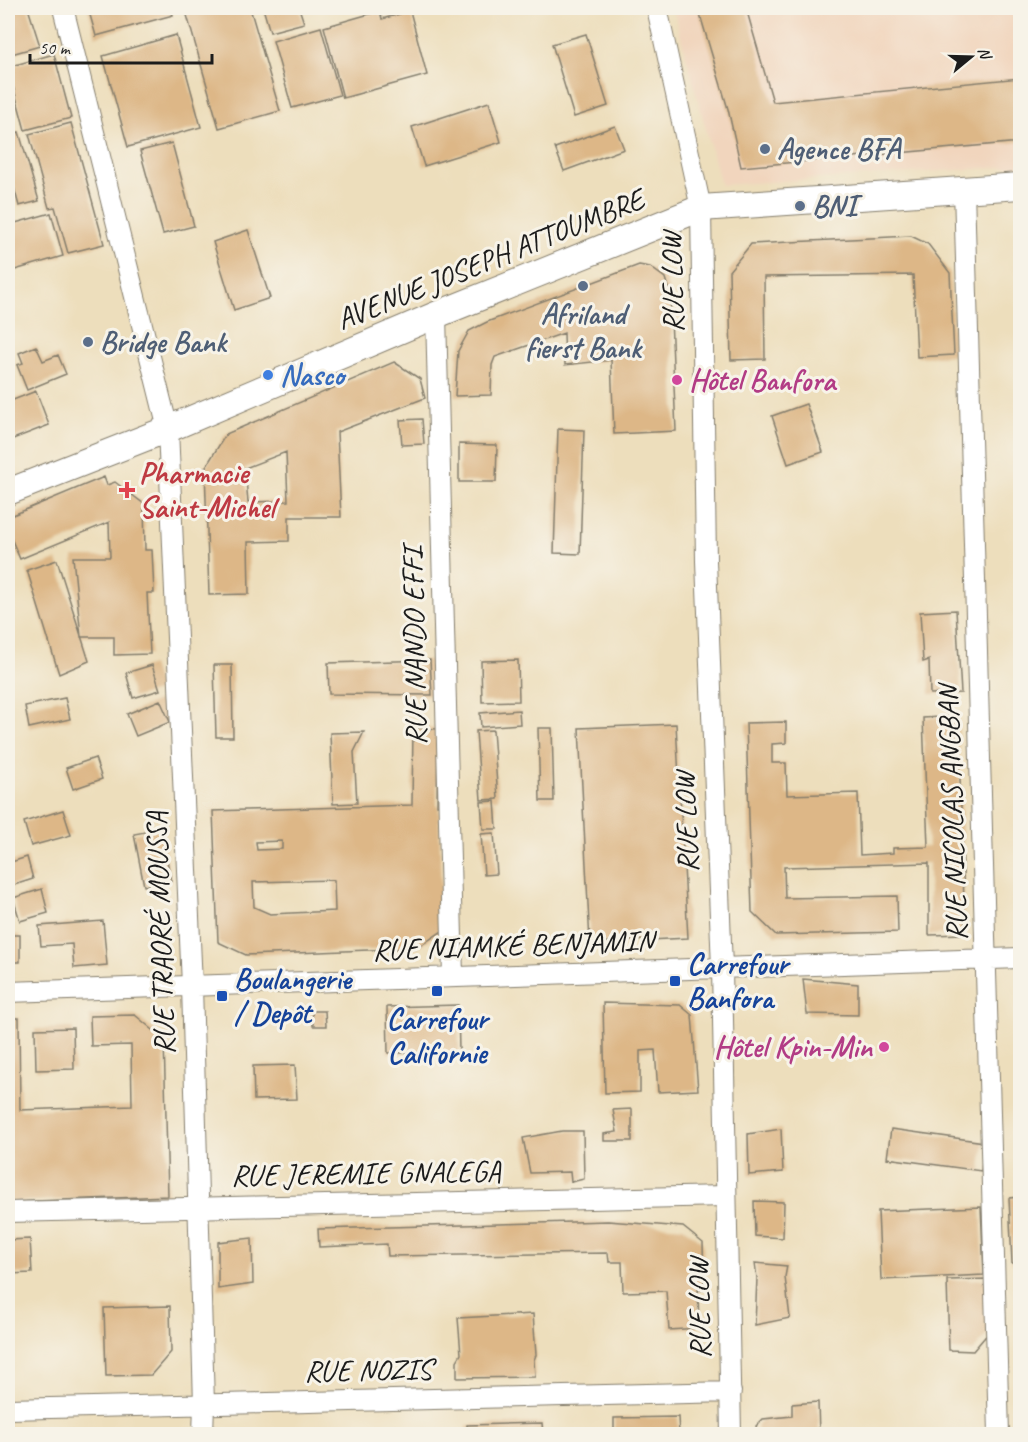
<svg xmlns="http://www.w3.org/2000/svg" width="1028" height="1442" viewBox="0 0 1028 1442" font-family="Caveat,sans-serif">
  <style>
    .built { fill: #f1d5bd }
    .building { fill: #ddb787; fill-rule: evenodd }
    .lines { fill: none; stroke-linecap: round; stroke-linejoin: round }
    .minor-casing { stroke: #847d6c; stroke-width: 22 }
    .tertiary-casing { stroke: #847d6c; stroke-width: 28 }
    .minor { stroke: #fff; stroke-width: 20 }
    .tertiary { stroke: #fff; stroke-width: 26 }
    .service-dot { fill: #5c6f8a; stroke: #f7f3e8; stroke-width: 2 }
    .shop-dot { fill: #3f7fe0; stroke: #f7f3e8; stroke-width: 2 }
    .hotel-dot { fill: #d1479c; stroke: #f7f3e8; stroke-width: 2 }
    .health-dot { fill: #e0444e; stroke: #f7f3e8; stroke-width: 2 }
    .transit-dot { fill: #1a4fb4; stroke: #f7f3e8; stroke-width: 2 }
    .labels { text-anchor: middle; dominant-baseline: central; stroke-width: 6; stroke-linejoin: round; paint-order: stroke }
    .service-label { font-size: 30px; font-weight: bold; fill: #4e5e75; stroke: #f7f3e8; text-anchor: start }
    .street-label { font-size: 30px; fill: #1c1c1c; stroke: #f7f3e8 }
    .shop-label { font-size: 30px; font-weight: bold; fill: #366cbe; stroke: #f7f3e8; text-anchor: start }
    .hotel-label { font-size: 30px; font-weight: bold; fill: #b23c85; stroke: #f7f3e8; text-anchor: start }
    .health-label { font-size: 30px; font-weight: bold; fill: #be3a42; stroke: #f7f3e8; text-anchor: start }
    .transit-label { font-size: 30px; font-weight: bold; fill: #164399; stroke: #f7f3e8; text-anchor: start }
  </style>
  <rect width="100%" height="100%" fill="#f7f3e8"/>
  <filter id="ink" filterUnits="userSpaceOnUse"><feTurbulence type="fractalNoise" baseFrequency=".0167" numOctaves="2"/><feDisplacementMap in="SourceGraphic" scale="12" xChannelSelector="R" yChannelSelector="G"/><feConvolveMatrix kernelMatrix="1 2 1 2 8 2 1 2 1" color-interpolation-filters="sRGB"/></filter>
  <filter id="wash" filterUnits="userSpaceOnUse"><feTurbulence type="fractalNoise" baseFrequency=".008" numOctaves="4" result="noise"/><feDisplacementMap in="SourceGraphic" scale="24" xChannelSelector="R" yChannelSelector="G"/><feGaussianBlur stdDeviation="1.35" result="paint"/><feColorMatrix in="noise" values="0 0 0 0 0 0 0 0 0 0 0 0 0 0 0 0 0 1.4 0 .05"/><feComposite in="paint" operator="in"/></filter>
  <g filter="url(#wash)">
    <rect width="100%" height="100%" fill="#eddebc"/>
    <path class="built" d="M673,8H1020V166L721,185Z"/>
    <g id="blocks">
      <path class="building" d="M8,8H28L40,46L8,55Z
        M88,8H171L173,15L96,36Z
        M185,8H250L280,111L219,128Z
        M263,8H299L304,23L270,32Z
        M698,8H746L773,102L1020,78V142L741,167L728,109Z
        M380,11L382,19L410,11L427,75L343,98L324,27Z
        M321,27L340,95L292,108L273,41Z
        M586,34L608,106L574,117L552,44Z
        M176,35L201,127L128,147L103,56Z
        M54,54L71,118L25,130L8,67Z
        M489,102L501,142L424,166L412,127Z
        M71,123L104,244L68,253L55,207L49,208L29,134Z
        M615,126L624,149L564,171L555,148Z
        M19,132L39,201L19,206L8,165V135Z
        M172,143L194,226L163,234L140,151Z
        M51,213L63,256L8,272V225Z
        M248,230L270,298L234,310L213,242Z
        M911,236L928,244L950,273L954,355L917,357L913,275L764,277L765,359L731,360L729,271L751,244Z
        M639,265L650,267L665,278L670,295L676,431L614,434L611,360L565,365L564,333L495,357L492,365L491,395L455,396L458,351L469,331L487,322Z
        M36,346L43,361L58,355L66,374L27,390L17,365L23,363L19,353Z
        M394,362L420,379L425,398L337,432L341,517H289V541L248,542L249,594L209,595L205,468L226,434ZM286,452L288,501L248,502L245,468Z
        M36,391L49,425L8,441V402Z
        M806,404L823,452L788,464L772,416Z
        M422,419L424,444L402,445L400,420Z
        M558,429L584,430L580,554L554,553Z
        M459,444L497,445L496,482H459Z
        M104,477L107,485L115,482L144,504L145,550H152L154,593H147L150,654L114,655V637H81L73,557H110L109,522L20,559L8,531V517Z
        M57,560L89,661L59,674L27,570Z
        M956,610L961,693L930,694L929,660L923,662L920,612Z
        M430,660L432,695L329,694L328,663Z
        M518,660L519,701L482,702L481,661Z
        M152,665L160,690L133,698L126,673Z
        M214,665H232L233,737H216Z
        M65,698L70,719L29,728L25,706Z
        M160,700L170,722L136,736L127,714Z
        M519,710L520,724L481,727L480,713Z
        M958,716L965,934L929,935V863L784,867L785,898L897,896L898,932L776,935L752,912L746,723L786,722V743L772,744V763H786L787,795L858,793L860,855L893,853V848L928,847L923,718Z
        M676,724L688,938L590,943L579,728Z
        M413,728L438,729L437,805H439L442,931L417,948L246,955L218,942L213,811L412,805ZM282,841V849L257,850L256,842ZM334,880L335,911L270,914L254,907L253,882Z
        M538,728H552L554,801H540Z
        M493,730L498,799L481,800L476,731Z
        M364,732L354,752L357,803L333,804L330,733Z
        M95,758L102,779L73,789L66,768Z
        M495,801L497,829H483L481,802Z
        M63,810L71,835L31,846L24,822Z
        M161,829L171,881L144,886L134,834Z
        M494,833L497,874L484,875L481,834Z
        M27,857L33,879L8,887V863Z
        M42,889L48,913L20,921L13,898Z
        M103,921L107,965L74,968L72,944L41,946L39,926Z
        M8,935H20V962H8Z
        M803,979L858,984V1015L807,1014Z
        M603,1003L680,1005L692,1015L698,1090L658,1092L655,1050L640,1051V1092L605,1093Z
        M458,1005L459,1052L388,1053L387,1007Z
        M308,1010V1022H295V1011Z
        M312,1011H325L326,1026H313Z
        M135,1015L164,1039L168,1196L8,1202V1018H19L20,1110L132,1106L131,1045L91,1046L90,1016Z
        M73,1028L74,1069L36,1070L35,1029Z
        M295,1065L297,1099L254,1100L253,1066Z
        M632,1109V1141H604V1134L617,1132L613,1110Z
        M781,1129L783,1172L749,1175L748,1134Z
        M891,1129L984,1142L981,1171L887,1158Z
        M562,1131H583L584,1179L571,1182L570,1172L530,1173L523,1138Z
        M1020,1197V1263H1012L1009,1198Z
        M754,1201L784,1202L783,1238L755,1236Z
        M981,1207L984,1275L881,1280L878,1211Z
        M608,1221L683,1227L703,1243L704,1290H698L699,1328L669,1330L666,1291L623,1292L622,1262H609L608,1253L388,1256L387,1244L319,1247L318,1229Z
        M252,1238L253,1284L218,1289V1242Z
        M30,1239L32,1273L8,1274V1240Z
        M755,1263L787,1266L785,1277L790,1318L755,1325L757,1278Z
        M990,1279L996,1324L973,1351L949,1350L947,1280Z
        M170,1306L171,1352L151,1375L106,1376L104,1308Z
        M533,1314L536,1355L534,1360L535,1377L457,1378V1361L461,1354L458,1318Z
        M818,1402L819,1434H758L756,1426L763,1419L792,1416V1404Z
        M1016,1402H1020V1434H1016Z
        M678,1417L679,1434H614V1418Z
        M542,1423L543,1434H467V1425Z"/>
    </g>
  </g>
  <g filter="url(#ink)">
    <use href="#blocks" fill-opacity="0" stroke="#847d6c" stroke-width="1.5"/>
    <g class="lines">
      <g class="minor-casing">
        <path id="minor" d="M63,8L168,429L192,986L204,1404L203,1434
          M657,8L701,208L706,561L722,968L731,1434
          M964,189L999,1434
          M436,315L453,977
          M8,992L1020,958
          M8,1212L726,1196
          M8,1409L731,1392"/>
      </g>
      <g class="tertiary-casing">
        <path id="tertiary" d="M8,492L168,429L436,315L701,208L1020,186"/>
      </g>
      <use href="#minor" class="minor"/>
      <use href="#tertiary" class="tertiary"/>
    </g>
  </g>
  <g class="service-dot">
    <circle cx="765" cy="149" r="6"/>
    <circle cx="800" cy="206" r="6"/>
    <circle cx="583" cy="286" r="6"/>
    <circle cx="88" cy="342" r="6"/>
  </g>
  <circle class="shop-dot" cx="268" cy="375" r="6"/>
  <g class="hotel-dot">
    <circle cx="677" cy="380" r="6"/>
    <circle cx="884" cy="1047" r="6"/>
  </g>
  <path class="health-dot" d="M124 481h6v6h6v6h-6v6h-6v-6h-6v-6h6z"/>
  <g class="transit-dot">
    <rect x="669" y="975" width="12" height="12" rx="3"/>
    <rect x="431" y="985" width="12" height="12" rx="3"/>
    <rect x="216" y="990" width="12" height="12" rx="3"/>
  </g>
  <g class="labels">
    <g class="service-label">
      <text x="777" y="149">Agence BFA</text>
      <text x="812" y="206">BNI</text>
      <text x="583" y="314" text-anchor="middle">Afriland<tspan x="583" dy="34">fierst Bank</tspan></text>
      <text x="100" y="342">Bridge Bank</text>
    </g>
    <g class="street-label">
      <text transform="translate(490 259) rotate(-22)">AVENUE JOSEPH ATTOUMBRE</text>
      <text transform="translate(672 282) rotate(-91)">RUE LOW</text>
      <text transform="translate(414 646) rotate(-91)">RUE NANDO EFFI</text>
      <text transform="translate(952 813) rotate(-92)">RUE NICOLAS ANGBAN</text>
      <text transform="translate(686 822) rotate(-92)">RUE LOW</text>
      <text transform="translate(160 933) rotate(-92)">RUE TRAORÉ MOUSSA</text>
      <text transform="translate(513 945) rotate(-2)">RUE NIAMKÉ BENJAMIN</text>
      <text transform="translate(366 1173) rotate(-1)">RUE JEREMIE GNALEGA</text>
      <text transform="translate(699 1308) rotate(-91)">RUE LOW</text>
      <text transform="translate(368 1370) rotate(-1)">RUE NOZIS</text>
    </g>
    <g class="shop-label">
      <text x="280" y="375">Nasco</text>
    </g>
    <g class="hotel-label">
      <text x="689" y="380">Hôtel Banfora</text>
      <text x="872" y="1047" text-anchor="end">Hôtel Kpin-Min</text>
    </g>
    <g class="health-label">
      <text x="139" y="473">Pharmacie<tspan x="139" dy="34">Saint-Michel</tspan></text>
    </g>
    <g class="transit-label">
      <text x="687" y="964">Carrefour<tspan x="687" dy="34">Banfora</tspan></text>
      <text x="234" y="979">Boulangerie<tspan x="234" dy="34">/ Depôt</tspan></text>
      <text x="437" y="1019" text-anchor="middle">Carrefour<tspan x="437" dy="34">Californie</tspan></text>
    </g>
  </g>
  <rect width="1028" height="1442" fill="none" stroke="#f7f3e8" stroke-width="30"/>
  <g transform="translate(971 57) rotate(71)" stroke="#f7f3e8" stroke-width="4.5" paint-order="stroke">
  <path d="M0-4.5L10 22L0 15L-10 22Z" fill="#1c1c1c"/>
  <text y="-9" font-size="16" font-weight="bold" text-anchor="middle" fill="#1c1c1c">N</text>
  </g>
  <path d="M30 54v9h182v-9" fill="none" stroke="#1c1c1c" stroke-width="3"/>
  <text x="39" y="54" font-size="18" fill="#1c1c1c" stroke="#f7f3e8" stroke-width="4.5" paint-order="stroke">50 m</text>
</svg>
